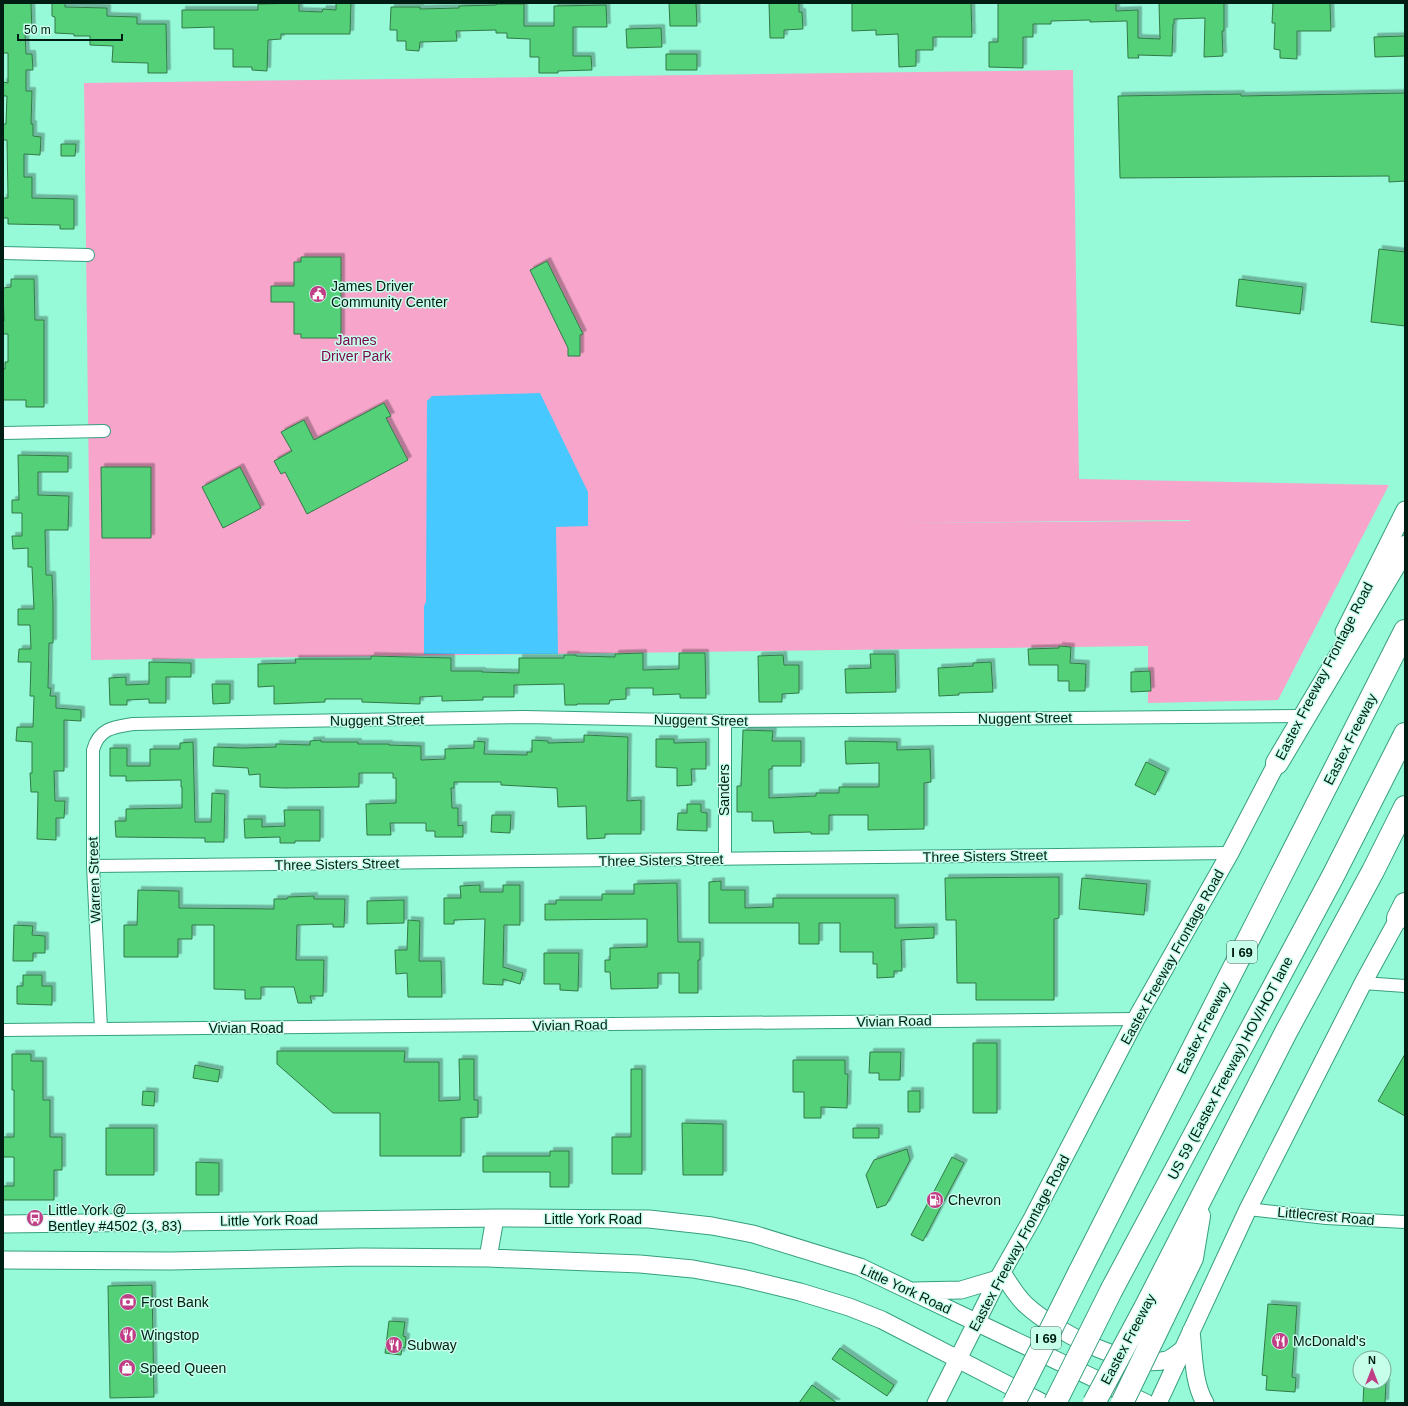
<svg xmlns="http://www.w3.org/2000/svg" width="1408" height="1406" viewBox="0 0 1408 1406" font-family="Helvetica,sans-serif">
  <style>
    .green { fill: #f7a5cb; fill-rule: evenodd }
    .water { fill: #47c8fe }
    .building { fill: #52d078; stroke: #337947; filter: url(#shadow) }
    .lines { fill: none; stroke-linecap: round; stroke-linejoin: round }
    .minor-casing { stroke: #369f81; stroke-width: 14 }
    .secondary-casing { stroke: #369f81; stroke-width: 19 }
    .motorway-casing { stroke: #369f81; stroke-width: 24 }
    .minor { stroke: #fff; stroke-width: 12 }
    .secondary { stroke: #fff; stroke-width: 17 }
    .motorway { stroke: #fff; stroke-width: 22 }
    .motorway-bridge-casing { stroke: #369f81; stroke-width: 24; stroke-linecap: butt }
    .motorway-bridge { stroke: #fff; stroke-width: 22 }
    .labels { text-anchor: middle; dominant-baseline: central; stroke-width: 3; stroke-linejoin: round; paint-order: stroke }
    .shield { fill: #c6ffea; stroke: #3b6154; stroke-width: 1 }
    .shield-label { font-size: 13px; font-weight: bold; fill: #001d14 }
    .poi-label { font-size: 14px; fill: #001d14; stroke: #c6ffea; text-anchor: start }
    .park-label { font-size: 14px; fill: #7c044f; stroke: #c6ffea }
    .street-label { font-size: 14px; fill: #001d14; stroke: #c6ffea }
  </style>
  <defs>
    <filter id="shadow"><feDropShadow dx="3.5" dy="-3.5" stdDeviation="0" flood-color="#0004"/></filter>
  </defs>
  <rect width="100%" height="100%" fill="#96fad8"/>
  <path class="green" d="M1073,70L1079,479L1389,485L1278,700L1148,703V646L91,660L84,83ZM1190,520V521L893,523Z"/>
  <path class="water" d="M540,393L588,492V526L556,527L558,654H424V606L426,602L427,401L432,396Z"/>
  <path class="building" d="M3,3H31L32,32H25L26,54H32L33,70H26V91H32L31,124H33V136L41,137L40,155L24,154V177H32V198L74,199V229H60V225L8,224V218H3V198H8L7,140H3V124H6L7,96H3V82L8,83V53H3Z
    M52,3H65V7L107,8V16L137,17V24H166L167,73H148V63L112,62L113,46L90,45V36H74V34L55,33V17L52,16Z
    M299,3V11L322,12L323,9L336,10V3H351L350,34H281V39L268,40L267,71L252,70V67H233V49H214V27L182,28V10H258V4Z
    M669,3H696L697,26H670Z
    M769,3H799V12H802L803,29L784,30V38H770Z
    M852,3H971L972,37H933V50H916V66L899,67L898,34L876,35V30L852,31Z
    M998,3H1116V11L1138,10V38L1160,39L1159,3H1224V31H1222L1223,56L1204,57L1205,18L1174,19V24H1173L1172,56L1138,55L1139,58H1128L1127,21L1090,22V20L1051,21V24H1033V37H1023V68L989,67V42H998Z
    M1273,3H1330L1331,31H1297V59L1280,58V50L1274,49L1275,23H1272Z
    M497,4H524V26H554V6L606,5L607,27H573V56H591L592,70L558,71V73H539V57H530V39L507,38V33H496V30L456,31L457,41L420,42L419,51L406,50V41H397V30H390L391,7H420V9L459,8V6L496,5Z
    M661,28L662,47L627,48L626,29Z
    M1405,36V56L1375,57L1374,37Z
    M666,54H697V70H666Z
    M1405,93V181L1389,182V176L1120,178L1118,96L1241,94V96Z
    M61,144H76L75,156H61Z
    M1379,249L1405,252V326L1371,322Z
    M301,257H341V338H301V334H294V302H271V286H294V262H301Z
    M547,261L583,334L580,335V356H568V348L530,270Z
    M11,279H34L35,320H44V407H26V400H3V369H5V362H8V334H3V321H4L3,288L11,287Z
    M1239,279L1303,287L1300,314L1236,306Z
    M384,403L391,416L386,418L408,460L307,514L285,472L281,474L274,461L292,451L281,432L304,420L314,440Z
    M18,455L68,456V472H38V495L69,496L68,530H45L46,575H52L53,604V643H49L48,688H51L50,696H56V708L81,710V721L64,720V771H54L55,801H65L64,818H56V840L37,839L38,792H31L30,773H32V742L16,741L17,727H33L34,696H30L31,662H18L19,649H31L30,625H18V609H34L32,567H28V548L13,549L12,536H22V513H12V500H19Z
    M101,467H151V538H102Z
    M240,467L261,508L223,528L202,487Z
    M1059,646L1071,647L1070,663L1086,664L1085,691H1069V681H1058V665H1029L1028,649L1059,648Z
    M643,653V670L679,669V653H705L706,698H680V694L653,695V688H626V699L610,700L609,704H577V705H565L564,684L514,685V697H483V700L442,701V696L420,697V704L362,702V699H325V702L274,704V686L258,687V664L296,663L295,659H371V656L451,658V671H482V672L519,673V658H564V655H576V656L615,657V654Z
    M870,654H895L896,692L846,693L845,669L871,668Z
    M783,655L784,665H799V693L782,694V702H759L758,656Z
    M149,662L191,663V677H166V703H149V699L127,700V705H110L109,678L126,677V685L149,684Z
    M991,662L993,692L959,693V695L939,696L938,668L973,666V663Z
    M1150,671L1151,691L1131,692V672Z
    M212,684H230V703L213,704Z
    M743,730L773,731L772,741H801V766H772V769H769V798L816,796V793H839V787H879V763L846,764L845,741L897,742V750L930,749L931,782L924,783V829L868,830V815H829V834H811V832L774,833L773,821H752V812H737V786H741Z
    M584,735L628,737L627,801L641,800V834H605V838L587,839L586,806L558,807L557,788L501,785V782H454V788H451L452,808H458V826L463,825V837H435V831H426V823H390L391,835H367L366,804L396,803V778H393V773H359V787L284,788L260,787V774L249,775L248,768L213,766L214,747L242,748L276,747V744L310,745V741L321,740V742H358V744H389V745L421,746V760L445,759V749L474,748V741L485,742L484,754L527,755V752H532V740L548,741V743L584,742Z
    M656,739H674V743L706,742V769H691L692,785L677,786V768L656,767Z
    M193,742L195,822H211L212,793L225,794L224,842H205V838L116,837L115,821H126V809L182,808V787H181V780L126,781V776H110V748H127V766H150V749H180V743Z
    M1146,762L1166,772L1155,795L1135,785Z
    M687,804H701V812L707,813V831L677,830L678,813H687Z
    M284,810H320V841H295V843H280V837L245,838L244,819H262V827L285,826Z
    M492,815H511L510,833L491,832Z
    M1059,877V918L1054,919V1000H976V983H957L956,920H946L945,878Z
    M1082,878L1147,884L1144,915L1079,909Z
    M721,881V890H745V908L773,907V898H895V928L934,927V938L901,940L902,971H894V977L877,978V964H873V952H840V923H819V944H799V923H709V882Z
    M677,883L678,942H700V960H698V993H679V973H658V988L611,989L610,972H605V960H610V948L647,947V919L545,920V904H556V900H602V894H634V884Z
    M480,885V892H503V885H520V925H504L503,967L523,973L520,984L503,979V985L483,984L485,919L454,920V924H444V898H461L460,886Z
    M138,890L179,891V908L274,909V899H287L288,897L314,896V899H345L344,927H333V924L297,925L296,960H324L323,996H310L312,1003H298L294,987H261V999H245V990L214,989V925H192V939H178V957H124V925H137Z
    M404,900V923L367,924V901Z
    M408,920L420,921L419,961H441L442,997H408L407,973L396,974L395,950H407Z
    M14,925L33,926L32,935L45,936V953H33V961H13Z
    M544,953H579L578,991L560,990V984H544Z
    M23,975H42V986H52V1005L17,1004V986H23Z
    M973,1043H997V1113H973Z
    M277,1051H405L404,1062H439V1101L460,1100L459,1059H474V1100H478V1117L461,1118V1156H380V1113H333L277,1064Z
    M870,1052H901L900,1080H879V1073H869Z
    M12,1054H31V1061H43V1100H50V1137H62V1170H54V1200H3V1186H14V1157H3V1137H14V1090H12Z
    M1405,1054V1116L1378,1101Z
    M793,1060H845V1074H848L847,1108L821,1107V1118H804V1092H793Z
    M195,1065L220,1070L218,1082L193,1078Z
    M631,1069H642V1174H612V1137H631Z
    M143,1091L155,1092L154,1106L142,1105Z
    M908,1091H920V1112H908Z
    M682,1123L723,1124V1175H683Z
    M106,1128H154V1175H106Z
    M853,1128H879V1138H853Z
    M907,1149L910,1160L886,1205L877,1208L866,1175L874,1160Z
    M550,1151H569V1187H550V1172H483V1156H550Z
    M952,1157L964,1163L923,1241L911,1235Z
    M196,1162L219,1163V1195H196Z
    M152,1285L154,1397L110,1398L108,1286Z
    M1268,1304L1297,1306L1292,1377L1296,1378L1295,1392L1266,1390L1267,1376L1262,1375Z
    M389,1321L405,1322L403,1336L406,1337L405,1348L402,1347L401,1355L385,1353Z
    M840,1348L894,1385L887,1396L832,1359Z
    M1364,1382H1386L1385,1403H1363Z
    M812,1385L837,1403H799Z"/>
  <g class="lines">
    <g class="minor-casing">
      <path id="minor" d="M3,253L88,255
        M3,433L104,431
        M725,721V859
        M93,866L1230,853
        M1363,983L1405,986
        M101,1029L93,866V750C99,728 114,727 133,724L524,717L725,721L1301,716
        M3,1030L1136,1019
        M1248,1209L1326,1218L1405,1222"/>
    </g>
    <g class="secondary-casing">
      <path id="secondary" d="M1344,632L1405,510
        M3,1224L495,1218L649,1219L712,1226L753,1234L860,1267L1146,1403
        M488,1258L495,1218
        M3,1260L171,1261L361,1257L488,1258L640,1264L693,1269L742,1278L800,1292L849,1307L882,1320L1043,1403
        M1002,1273C1010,1284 1016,1296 1026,1305C1054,1331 1128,1370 1167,1360C1172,1358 1178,1353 1182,1350
        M914,1291L961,1290L998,1279
        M1191,1331C1194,1356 1193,1382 1205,1403
        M936,1403L998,1279L1032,1219L1136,1019L1230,853L1282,753
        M1158,1403L1248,1209L1363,983L1404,908"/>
    </g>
    <g class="motorway-casing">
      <path id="motorway" d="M1277,763L1405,547
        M1398,918L1405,904
        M1079,1273L1405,631
        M1112,1289L1333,876L1405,734
        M1145,1308L1286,1032L1373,871L1405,807
        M1163,1318L1192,1258L1199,1216"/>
    </g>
    <use href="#minor" class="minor"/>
    <use href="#secondary" class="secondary"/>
    <use href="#motorway" class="motorway"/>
    <g class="motorway-bridge-casing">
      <path id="motorway-bridge" d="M1014,1403L1079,1273
        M1055,1403L1112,1289
        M1094,1403L1145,1308
        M1122,1403L1163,1318"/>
    </g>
    <use href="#motorway-bridge" class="motorway-bridge"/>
  </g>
  <defs>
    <g id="civic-disc" transform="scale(0.9)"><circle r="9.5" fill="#c03e86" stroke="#c6ffea"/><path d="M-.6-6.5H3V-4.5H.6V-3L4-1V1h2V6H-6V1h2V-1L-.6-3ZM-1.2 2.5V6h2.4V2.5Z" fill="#fff"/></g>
    <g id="fuel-disc" transform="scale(0.9)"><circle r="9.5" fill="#c03e86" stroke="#c6ffea"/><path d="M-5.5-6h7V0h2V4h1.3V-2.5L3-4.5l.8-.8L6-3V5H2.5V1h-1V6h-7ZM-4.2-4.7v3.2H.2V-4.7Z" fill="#fff"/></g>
    <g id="bus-disc" transform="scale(0.9)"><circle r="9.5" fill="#c03e86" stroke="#c6ffea"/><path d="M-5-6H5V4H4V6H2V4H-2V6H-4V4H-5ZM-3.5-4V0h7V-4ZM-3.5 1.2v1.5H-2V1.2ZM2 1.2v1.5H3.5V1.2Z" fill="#fff"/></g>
    <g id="bank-disc" transform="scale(0.9)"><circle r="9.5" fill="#c03e86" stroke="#c6ffea"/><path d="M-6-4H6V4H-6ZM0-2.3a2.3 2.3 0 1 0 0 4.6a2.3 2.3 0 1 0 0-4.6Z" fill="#fff"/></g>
    <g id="restaurant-disc" transform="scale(0.9)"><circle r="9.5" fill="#c03e86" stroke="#c6ffea"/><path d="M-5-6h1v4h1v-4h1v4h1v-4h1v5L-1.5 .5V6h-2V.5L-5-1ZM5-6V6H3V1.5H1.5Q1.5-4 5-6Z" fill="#fff"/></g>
    <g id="shop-disc" transform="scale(0.9)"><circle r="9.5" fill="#c03e86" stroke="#c6ffea"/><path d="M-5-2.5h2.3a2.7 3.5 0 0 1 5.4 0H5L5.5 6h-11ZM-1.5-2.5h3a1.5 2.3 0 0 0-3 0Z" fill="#fff"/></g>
  </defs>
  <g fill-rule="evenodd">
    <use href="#civic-disc" x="318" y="294"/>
    <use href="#fuel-disc" x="935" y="1200"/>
    <use href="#bus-disc" x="35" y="1218"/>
    <use href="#bank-disc" x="128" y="1302"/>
    <use href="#restaurant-disc" x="128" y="1335"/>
    <use href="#restaurant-disc" x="1280" y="1341"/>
    <use href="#restaurant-disc" x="394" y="1345"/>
    <use href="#shop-disc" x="127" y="1368"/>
  </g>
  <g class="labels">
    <g class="shield">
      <rect x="1227" y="941" width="30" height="22" rx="3"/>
      <rect x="1031" y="1327" width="30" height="22" rx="3"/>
    </g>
    <g class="shield-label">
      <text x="1242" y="952">I 69</text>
      <text x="1046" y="1338">I 69</text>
    </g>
    <g class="poi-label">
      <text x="331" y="286">James Driver<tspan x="331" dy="16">Community Center</tspan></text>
      <text x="948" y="1200">Chevron</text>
      <text x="48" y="1210">Little York @<tspan x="48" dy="16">Bentley #4502 (3, 83)</tspan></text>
      <text x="141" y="1302">Frost Bank</text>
      <text x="141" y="1335">Wingstop</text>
      <text x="1293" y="1341">McDonald's</text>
      <text x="407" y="1345">Subway</text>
      <text x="140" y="1368">Speed Queen</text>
    </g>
    <g class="park-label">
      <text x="356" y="340">James<tspan x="356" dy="16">Driver Park</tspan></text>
    </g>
    <g class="street-label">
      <text transform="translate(1324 671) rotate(-63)">Eastex Freeway Frontage Road</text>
      <text transform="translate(1025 718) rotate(-1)">Nuggent Street</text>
      <text transform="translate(377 720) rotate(-1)">Nuggent Street</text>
      <text transform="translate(701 720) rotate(1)">Nuggent Street</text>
      <text transform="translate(1350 739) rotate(-63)">Eastex Freeway</text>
      <text transform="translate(724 790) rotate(-90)">Sanders</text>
      <text transform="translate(985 856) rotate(-1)">Three Sisters Street</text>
      <text transform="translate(661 860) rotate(-1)">Three Sisters Street</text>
      <text transform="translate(337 864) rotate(-1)">Three Sisters Street</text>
      <text transform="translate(94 880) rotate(-92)">Warren Street</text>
      <text transform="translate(1172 957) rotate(-61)">Eastex Freeway Frontage Road</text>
      <text transform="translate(894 1021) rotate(-1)">Vivian Road</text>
      <text transform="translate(570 1025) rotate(-1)">Vivian Road</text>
      <text x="246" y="1028">Vivian Road</text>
      <text transform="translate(1203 1028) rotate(-63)">Eastex Freeway</text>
      <text transform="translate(1230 1068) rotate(-62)">US 59 (Eastex Freeway) HOV/HOT lane</text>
      <text transform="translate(1326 1216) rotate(5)">Littlecrest Road</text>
      <text x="593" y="1219">Little York Road</text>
      <text transform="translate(269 1220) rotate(-1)">Little York Road</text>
      <text transform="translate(1019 1243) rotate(-62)">Eastex Freeway Frontage Road</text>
      <text transform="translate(906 1289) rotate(25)">Little York Road</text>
      <text transform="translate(1128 1339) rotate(-62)">Eastex Freeway</text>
    </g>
  </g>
  <rect width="1408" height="1406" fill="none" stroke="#001d14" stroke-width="8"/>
  <g transform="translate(1372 1370)"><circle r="19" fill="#c6ffea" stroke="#77a594"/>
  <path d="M0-3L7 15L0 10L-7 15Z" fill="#c03e86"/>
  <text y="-6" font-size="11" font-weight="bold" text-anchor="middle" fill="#001d14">N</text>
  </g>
  <path d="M18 34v6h104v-6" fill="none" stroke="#001d14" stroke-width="2"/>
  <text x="24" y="34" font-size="12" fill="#001d14" stroke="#c6ffea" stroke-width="3" paint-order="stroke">50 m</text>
</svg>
